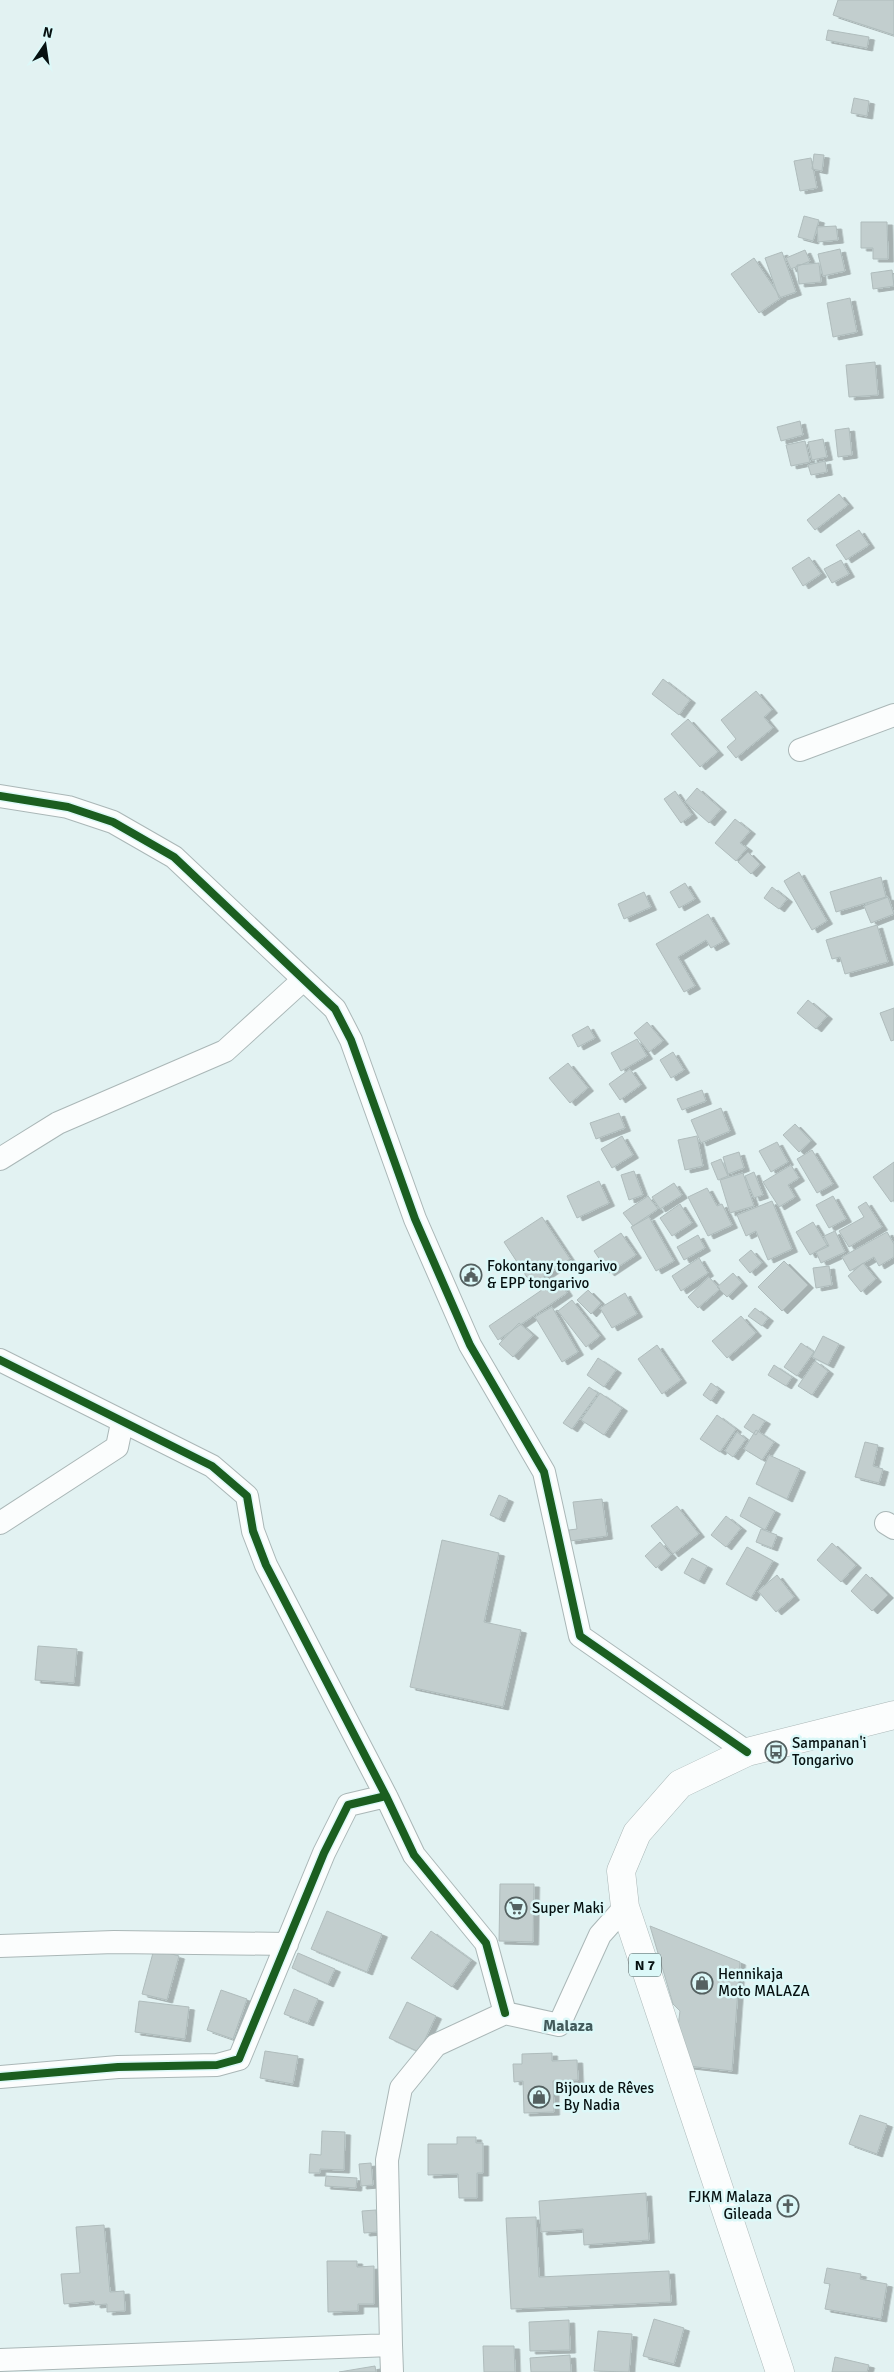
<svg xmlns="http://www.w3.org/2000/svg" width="894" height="2372" viewBox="0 0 894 2372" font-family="Signika,sans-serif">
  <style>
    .building { fill: #c2cece; stroke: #afbcbc; filter: url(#shadow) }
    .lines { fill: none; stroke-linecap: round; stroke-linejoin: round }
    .minor-casing { stroke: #aab7b7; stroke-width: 24 }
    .major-casing { stroke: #aab7b7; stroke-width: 29 }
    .minor { stroke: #fbfdfd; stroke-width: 22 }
    .major { stroke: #fbfdfd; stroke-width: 28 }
    .cycleway-casing { stroke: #dcf8f8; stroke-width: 11 }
    .cycleway { stroke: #1b5e20; stroke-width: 8 }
    .labels { text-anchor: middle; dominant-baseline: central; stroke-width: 5; stroke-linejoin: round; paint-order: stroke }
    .shield { fill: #dcf8f8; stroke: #475656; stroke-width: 1 }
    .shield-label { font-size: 14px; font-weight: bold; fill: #071111 }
    .poi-label { font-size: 15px; fill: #071111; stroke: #dcf8f8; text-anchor: start }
    .neighbourhood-label { font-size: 16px; font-weight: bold; fill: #435b5c; stroke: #dcf8f8 }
  </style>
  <defs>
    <filter id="shadow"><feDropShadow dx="5.5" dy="3" stdDeviation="0" flood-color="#0004"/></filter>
  </defs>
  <rect width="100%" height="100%" fill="#e2f2f2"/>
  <path class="building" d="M838,0H894V35L833,15Z
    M828,30L869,37L867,48L826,40Z
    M854,98L869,101L867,116L851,113Z
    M814,154L824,155L822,171L812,169Z
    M811,158L817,188L800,191L794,161Z
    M804,216L819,220L813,241L798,237Z
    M861,222H887L888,259H873V248H861Z
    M836,226L838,240L818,242L817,227Z
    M840,249L845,271L823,276L818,254Z
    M805,250L810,261L791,269L786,258Z
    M782,252L796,292L779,298L765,258Z
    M754,258L781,298L759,313L731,274Z
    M819,263L821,282L799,284L797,265Z
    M892,270L894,286L873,289L871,273Z
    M850,298L857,332L833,337L827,303Z
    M875,362L878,395L849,397L846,365Z
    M800,421L803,435L781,441L777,427Z
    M849,428L852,455L838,457L835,430Z
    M823,439L827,457L812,460L808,442Z
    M805,441L810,462L791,466L786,445Z
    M825,461L827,472L811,475L808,465Z
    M839,494L848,505L815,530L807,520Z
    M859,530L869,545L846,560L836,545Z
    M809,557L821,574L803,586L792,568Z
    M841,560L849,574L832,583L824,569Z
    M663,679L690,700L679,715L652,694Z
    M756,691L772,710L764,717L773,728L736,758L727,747L736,739L721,720Z
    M688,719L718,752L700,767L671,734Z
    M697,788L721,809L709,823L685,802Z
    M675,791L692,815L681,823L664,799Z
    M735,819L750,831L740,843L747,848L736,861L715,843Z
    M748,852L760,864L751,874L738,862Z
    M799,872L827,921L812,930L784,881Z
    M881,877L886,897L836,912L830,892Z
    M685,883L695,899L679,908L670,892Z
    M772,887L787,899L779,909L764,898Z
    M644,892L651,907L624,919L618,904Z
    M888,897L894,914L871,923L864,906Z
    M708,914L724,941L711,948L706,940L678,957L695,986L684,992L656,944Z
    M877,925L888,962L845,974L840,957L832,959L826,940Z
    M808,1000L827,1016L816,1029L797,1013Z
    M894,1008V1040L891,1041L880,1013Z
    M647,1022L663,1041L649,1052L634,1033Z
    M588,1026L595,1038L578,1047L572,1035Z
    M637,1039L647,1056L621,1071L611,1053Z
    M673,1052L684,1070L671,1078L660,1060Z
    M568,1063L588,1088L570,1103L549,1078Z
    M630,1069L641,1085L620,1100L609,1084Z
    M702,1090L706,1101L682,1110L677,1099Z
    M721,1108L730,1131L701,1143L691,1120Z
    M619,1113L625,1128L596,1139L590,1123Z
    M795,1124L811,1141L799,1152L783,1135Z
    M622,1136L633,1155L612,1168L601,1149Z
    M697,1136L703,1166L685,1170L678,1140Z
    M777,1142L788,1162L771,1172L759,1151Z
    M812,1150L833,1184L817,1193L797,1159Z
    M739,1152L744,1168L728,1174L723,1157Z
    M721,1159L728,1176L718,1180L711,1163Z
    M894,1162V1200L891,1202L873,1177Z
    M791,1165L799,1178L788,1185L795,1197L779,1207L763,1182Z
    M634,1171L643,1195L629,1200L621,1175Z
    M754,1172L763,1195L754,1198L745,1176Z
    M743,1173L754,1206L730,1213L720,1180Z
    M599,1181L609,1203L577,1218L567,1196Z
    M674,1183L682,1195L660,1209L652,1197Z
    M707,1188L717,1206L722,1204L732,1225L708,1236L688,1197Z
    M648,1196L658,1209L633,1226L623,1213Z
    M833,1196L846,1219L829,1228L816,1205Z
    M772,1201L792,1249L768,1260L756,1231L746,1236L737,1215Z
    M866,1202L882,1227L849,1247L839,1231L864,1217L858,1207Z
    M680,1204L692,1223L672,1236L660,1218Z
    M542,1217L570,1259L532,1285L504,1242Z
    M649,1217L674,1261L656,1271L631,1227Z
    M813,1222L827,1245L810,1255L796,1232Z
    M835,1231L845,1252L821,1263L816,1252L829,1246L824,1236Z
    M887,1232L894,1244V1257L879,1266L874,1257L850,1271L842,1257Z
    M621,1233L636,1255L609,1273L594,1251Z
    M698,1235L705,1248L684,1260L677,1247Z
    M751,1250L762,1263L750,1273L739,1260Z
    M699,1258L708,1273L681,1291L672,1276Z
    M784,1261L808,1285L782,1311L758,1287Z
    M863,1263L876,1279L861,1292L848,1276Z
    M829,1266L832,1285L816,1288L813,1268Z
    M733,1273L742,1283L727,1297L717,1287Z
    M709,1277L720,1289L698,1308L688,1297Z
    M558,1279L567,1293L498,1340L489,1326Z
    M588,1290L601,1303L591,1314L577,1300Z
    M625,1293L637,1314L612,1328L600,1308Z
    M572,1300L600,1336L586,1347L558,1311Z
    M552,1307L578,1352L562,1362L535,1317Z
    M755,1308L768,1318L762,1326L748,1316Z
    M741,1316L756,1333L727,1358L712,1341Z
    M519,1323L533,1335L513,1357L499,1344Z
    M823,1336L839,1344L828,1365L812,1357Z
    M801,1343L814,1352L797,1376L784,1367Z
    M657,1345L681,1380L662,1394L638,1359Z
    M598,1358L616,1370L604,1387L587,1375Z
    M815,1361L828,1371L812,1395L798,1386Z
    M774,1365L792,1377L786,1386L768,1375Z
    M711,1383L719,1389L711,1401L703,1395Z
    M589,1387L598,1393L572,1429L563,1423Z
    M600,1393L622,1408L604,1435L581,1420Z
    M753,1414L765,1421L756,1435L744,1427Z
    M717,1415L736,1429L720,1452L700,1439Z
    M756,1430L774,1442L762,1460L744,1449Z
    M737,1432L746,1439L733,1457L725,1451Z
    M865,1442L878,1445L873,1466L883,1469L879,1483L855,1477Z
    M769,1455L800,1469L787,1499L756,1484Z
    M499,1495L508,1499L499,1519L490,1515Z
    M749,1497L775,1511L765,1530L740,1516Z
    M602,1499L607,1536L570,1541L569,1530L577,1529L573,1502Z
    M677,1506L699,1534L673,1554L651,1526Z
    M726,1516L741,1528L726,1547L711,1535Z
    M761,1529L777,1535L772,1548L756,1542Z
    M442,1540L499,1553L484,1622L521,1630L503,1707L410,1687Z
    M660,1542L671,1555L656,1568L645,1556Z
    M832,1543L856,1565L841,1582L817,1560Z
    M747,1547L773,1561L751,1598L726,1584Z
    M692,1558L707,1566L699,1581L684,1573Z
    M866,1574L888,1595L872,1611L851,1591Z
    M777,1575L794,1597L776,1612L758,1591Z
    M38,1646L77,1649L74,1683L35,1680Z
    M500,1884H534L533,1942L499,1941Z
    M327,1911L382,1934L367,1972L311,1949Z
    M650,1926L740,1962L732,2071L688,2066L676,2042L680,2011L673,2004Z
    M431,1931L471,1960L452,1987L411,1958Z
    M154,1949L179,1956L167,2000L142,1994Z
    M298,1953L335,1969L328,1984L292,1968Z
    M294,1989L318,1999L308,2023L284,2014Z
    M221,1990L247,1999L233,2039L207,2030Z
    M139,2001L189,2007L185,2039L135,2032Z
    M407,2002L436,2016L419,2052L389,2038Z
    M265,2051L298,2056L293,2084L260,2078Z
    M552,2053V2061L577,2060L578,2080L553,2081L554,2112L524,2113L523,2081L514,2082L513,2064H522V2054Z
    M860,2115L887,2124L877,2154L849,2144Z
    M322,2131L345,2132L344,2170L320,2169V2173H309L310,2154L321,2155Z
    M457,2137H476V2143H483V2173H477V2198H459L458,2174L428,2175V2144H457Z
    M371,2163L373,2185L361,2186L359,2164Z
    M326,2176L357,2178L356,2188L325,2186Z
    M646,2193L649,2240L584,2245L583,2229L541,2232L539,2201Z
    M376,2210L378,2232L364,2233L362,2211Z
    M536,2217L539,2277L669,2271L671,2302L511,2309L506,2218Z
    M104,2225L110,2292L124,2291L125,2311L107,2312V2304L95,2305L94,2301L64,2304L61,2274L80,2273L76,2227Z
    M327,2261H357V2267L374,2266V2304H358V2311L328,2312Z
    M827,2268L861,2274L860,2279L887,2284L881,2319L825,2309L830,2284L824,2283Z
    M654,2319L684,2328L674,2364L643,2356Z
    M569,2320L570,2350L530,2351L529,2322Z
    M598,2331L632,2334L629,2372L594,2371Z
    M483,2346H514L515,2372H484Z
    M570,2355L571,2372H531L530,2358Z
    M835,2357L869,2365L867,2372H832Z
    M375,2366L376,2372H339Z"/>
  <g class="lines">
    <g class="minor-casing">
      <path id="minor" d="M800,750L894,715
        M0,796L68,807L113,822L174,857L335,1009L351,1040L415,1219L470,1345L544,1472L580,1636L747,1752
        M0,1159L58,1123L225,1051L303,980
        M0,1360L212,1466L247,1496L253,1531L266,1565L386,1796L414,1855L486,1943L505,2013
        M0,1523L117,1447L122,1423
        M886,1523L894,1528
        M0,1946L114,1942L287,1944
        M0,2077L118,2067L217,2065L239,2059L324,1853L348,1805L386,1796
        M391,2345L387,2160L401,2088L436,2045L505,2013L559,2025L600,1935L625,1907
        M0,2360L391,2345L392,2372"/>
    </g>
    <g class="major-casing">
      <path id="major" d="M780,2372L625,1907L621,1871L637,1833L680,1784L747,1752L894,1715"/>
    </g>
    <use href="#minor" class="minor"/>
    <use href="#major" class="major"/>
    <g class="cycleway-casing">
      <path id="cycleway" d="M0,796L68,807L113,822L174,857L335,1009L351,1040L415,1219L470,1345L544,1472L580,1636L747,1752
        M0,1360L212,1466L247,1496L253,1531L266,1565L386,1796L414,1855L486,1943L505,2013
        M0,2077L118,2067L217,2065L239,2059L324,1853L348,1805L386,1796"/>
    </g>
    <use href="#cycleway" class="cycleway"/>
  </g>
  <defs>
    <g id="civic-ring" transform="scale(1.125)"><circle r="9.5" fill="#dcf8f8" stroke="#546060" stroke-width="1.5"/><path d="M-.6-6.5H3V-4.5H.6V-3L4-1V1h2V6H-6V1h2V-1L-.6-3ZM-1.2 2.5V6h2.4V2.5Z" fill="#546060"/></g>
    <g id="bus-ring" transform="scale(1.125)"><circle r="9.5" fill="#dcf8f8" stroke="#546060" stroke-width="1.5"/><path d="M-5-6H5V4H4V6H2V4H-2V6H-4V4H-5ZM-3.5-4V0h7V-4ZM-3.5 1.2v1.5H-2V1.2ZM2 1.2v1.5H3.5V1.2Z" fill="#546060"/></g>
    <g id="supermarket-ring" transform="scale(1.125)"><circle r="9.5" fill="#dcf8f8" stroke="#546060" stroke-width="1.5"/><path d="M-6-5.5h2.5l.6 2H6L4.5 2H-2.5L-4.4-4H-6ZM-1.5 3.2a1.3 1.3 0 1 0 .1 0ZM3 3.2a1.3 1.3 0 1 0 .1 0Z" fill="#546060"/></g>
    <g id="shop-ring" transform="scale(1.125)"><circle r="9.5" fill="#dcf8f8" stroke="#546060" stroke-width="1.5"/><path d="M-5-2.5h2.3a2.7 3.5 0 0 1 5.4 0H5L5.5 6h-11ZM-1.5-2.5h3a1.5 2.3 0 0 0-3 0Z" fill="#546060"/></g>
    <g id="church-ring" transform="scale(1.125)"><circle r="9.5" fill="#dcf8f8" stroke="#546060" stroke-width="1.5"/><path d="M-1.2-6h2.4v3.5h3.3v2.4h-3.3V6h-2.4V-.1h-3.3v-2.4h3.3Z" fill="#546060"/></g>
  </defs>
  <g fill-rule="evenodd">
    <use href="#civic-ring" x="471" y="1275"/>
    <use href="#bus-ring" x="776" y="1752"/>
    <use href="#supermarket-ring" x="516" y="1908"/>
    <use href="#shop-ring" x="702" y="1983"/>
    <use href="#shop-ring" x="539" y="2097"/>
    <use href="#church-ring" x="788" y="2206"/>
  </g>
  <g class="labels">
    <rect class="shield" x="629" y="1953.5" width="32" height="23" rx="4"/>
    <g class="shield-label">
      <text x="645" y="1965">N 7</text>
    </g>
    <g class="poi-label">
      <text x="487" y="1266">Fokontany tongarivo<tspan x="487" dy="17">&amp; EPP tongarivo</tspan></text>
      <text x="792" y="1743">Sampanan'i<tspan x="792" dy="17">Tongarivo</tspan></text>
      <text x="532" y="1908">Super Maki</text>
      <text x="718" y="1974">Hennikaja<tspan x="718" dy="17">Moto MALAZA</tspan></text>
      <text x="555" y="2088">Bijoux de Rêves<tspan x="555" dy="17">- By Nadia</tspan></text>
      <text x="772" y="2197" text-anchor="end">FJKM Malaza<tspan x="772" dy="17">Gileada</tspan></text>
    </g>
    <g class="neighbourhood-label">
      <text x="568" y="2026">Malaza</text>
    </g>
  </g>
  <g transform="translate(45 45) rotate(13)" stroke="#dcf8f8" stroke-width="4" paint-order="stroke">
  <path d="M0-4L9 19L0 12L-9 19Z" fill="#071111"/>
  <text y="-8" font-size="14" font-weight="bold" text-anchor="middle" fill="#071111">N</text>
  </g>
</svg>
